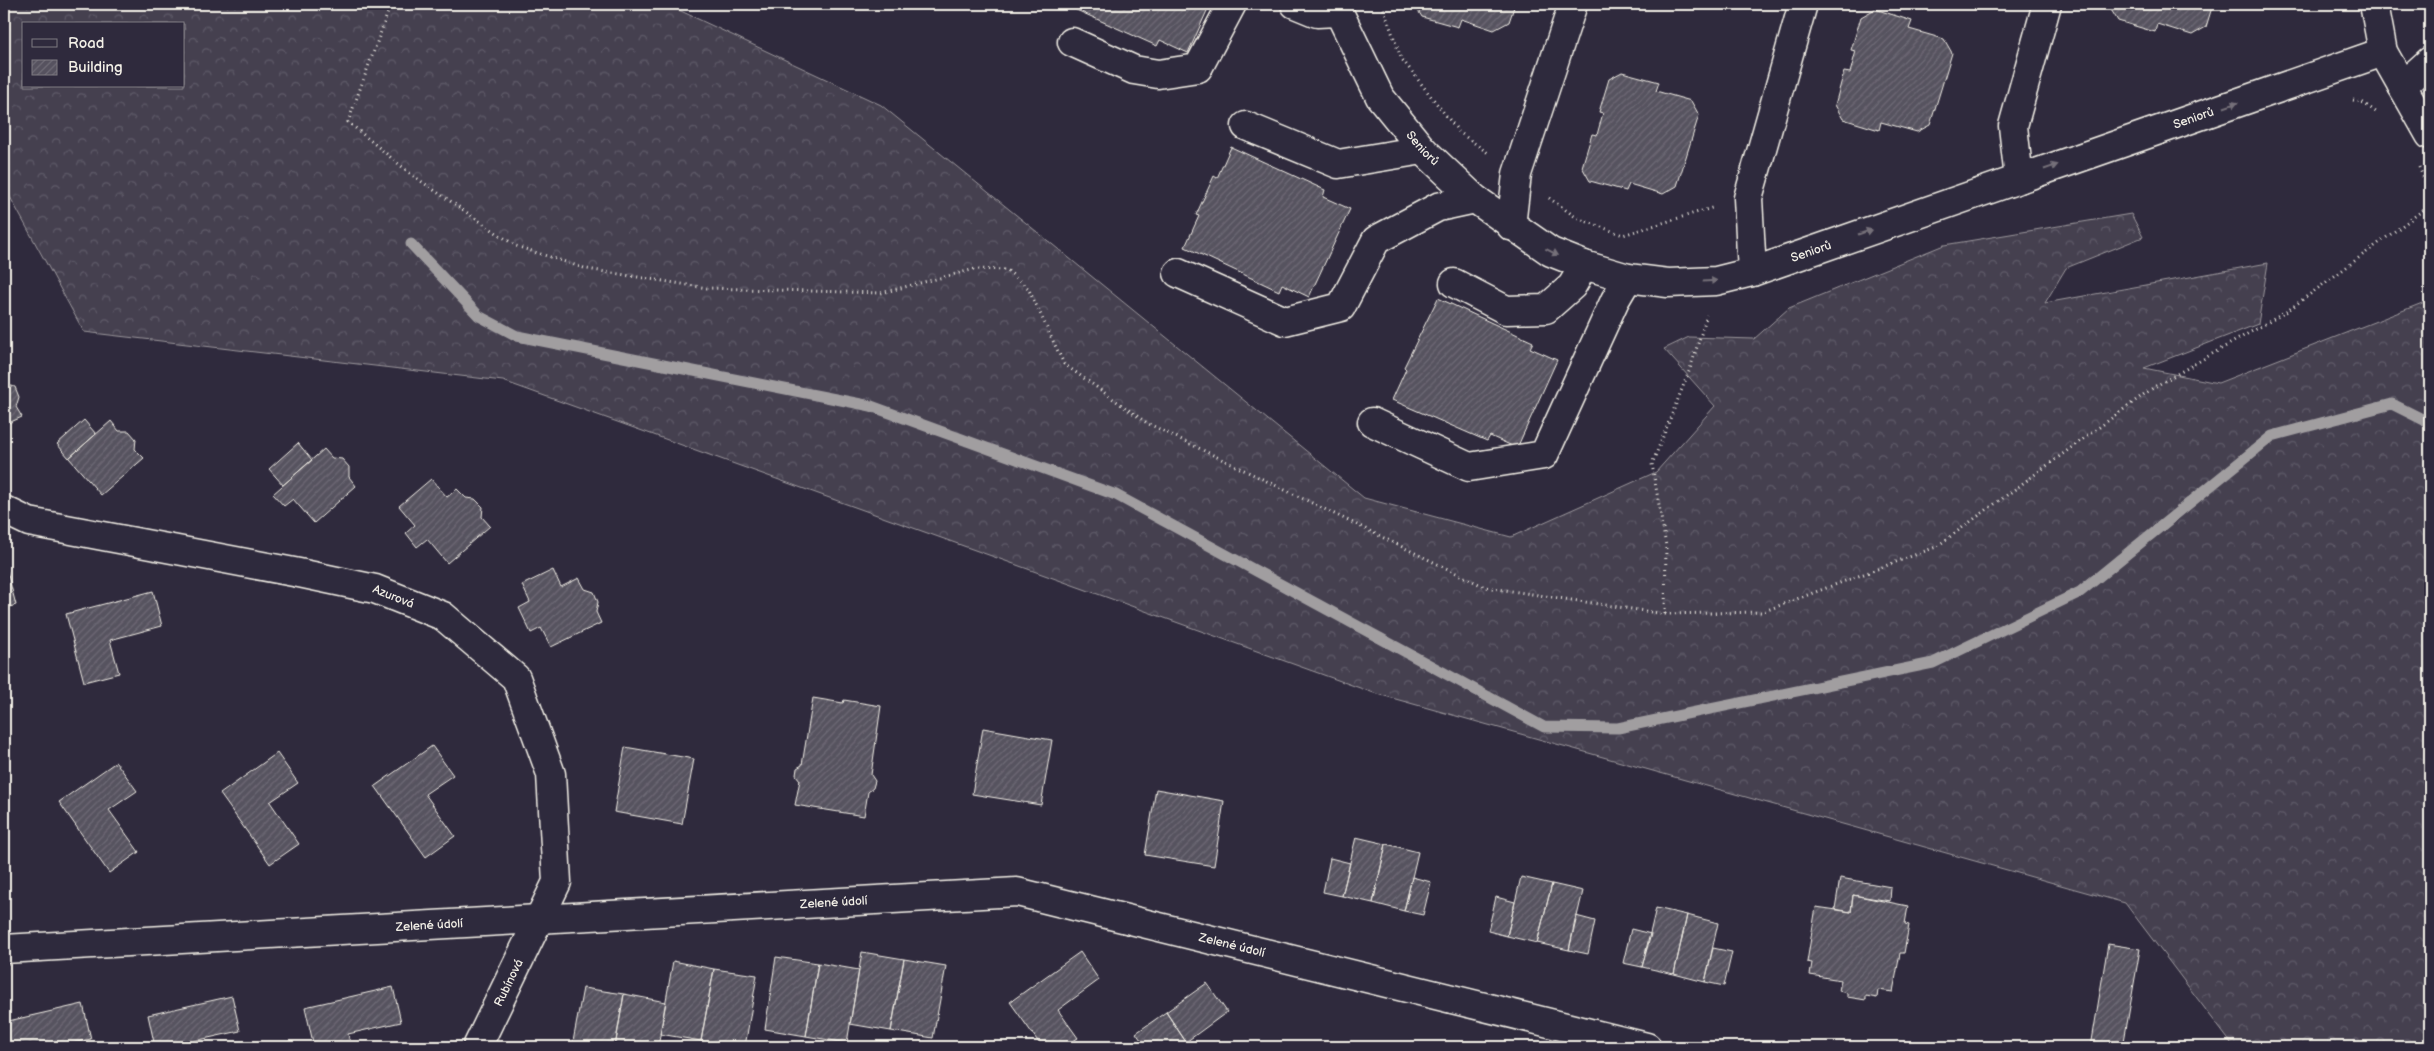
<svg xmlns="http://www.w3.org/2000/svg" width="2434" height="1051" viewBox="0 0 2434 1051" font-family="'Balsamiq Sans',sans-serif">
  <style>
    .forest { fill: url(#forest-crowns); stroke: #9c989c; fill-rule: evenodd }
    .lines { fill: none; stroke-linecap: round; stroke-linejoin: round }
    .stream { stroke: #a19ea0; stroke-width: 11 }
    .building { fill: url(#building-hatch); stroke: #f4f1e8 }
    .minor-casing { stroke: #f4f1e8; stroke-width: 31 }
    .path { stroke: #f4f1e8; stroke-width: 3; stroke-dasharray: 1 4; stroke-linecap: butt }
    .minor { stroke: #2f2a3d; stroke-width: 28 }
    .oneway { fill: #747079 }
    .labels { text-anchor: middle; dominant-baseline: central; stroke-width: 5; stroke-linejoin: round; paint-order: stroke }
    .street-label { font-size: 12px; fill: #f4f1e8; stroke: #2f2a3d }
  </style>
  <defs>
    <pattern id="forest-crowns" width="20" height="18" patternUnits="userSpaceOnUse" patternTransform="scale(1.25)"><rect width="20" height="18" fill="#454050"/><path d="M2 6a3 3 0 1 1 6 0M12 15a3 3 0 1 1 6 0" fill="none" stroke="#605c69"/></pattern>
    <pattern id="building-hatch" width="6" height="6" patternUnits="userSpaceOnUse" patternTransform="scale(1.25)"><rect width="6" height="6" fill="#56525f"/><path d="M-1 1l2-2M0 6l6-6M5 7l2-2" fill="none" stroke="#6f6b76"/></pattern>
  </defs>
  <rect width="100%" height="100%" fill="#2f2a3d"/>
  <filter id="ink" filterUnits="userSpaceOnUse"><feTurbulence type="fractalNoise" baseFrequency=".02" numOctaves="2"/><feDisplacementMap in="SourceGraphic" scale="10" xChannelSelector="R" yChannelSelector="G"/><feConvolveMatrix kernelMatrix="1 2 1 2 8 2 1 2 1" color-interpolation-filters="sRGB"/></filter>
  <g filter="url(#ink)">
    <path class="forest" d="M4,4H666L881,105L1364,498L1511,537L1656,472L1715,406L1664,349L1689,337L1754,339L1789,308L1944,245L2131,214L2143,237L2066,268L2045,303L2268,263L2258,324L2144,368L2218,383L2430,300V1047H2234L2125,903L1374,693L503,381L84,332L4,186ZM24,24H184V86H24Z"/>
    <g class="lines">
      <path class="stream" d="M411,244L479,316L517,336L871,406L1116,495L1544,727L1618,728L1933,663L2080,592L2272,436L2392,404L2430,423"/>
    </g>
    <path class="building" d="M1063,4H1210L1188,53L1160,40L1157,46Z
      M1414,4H1515L1509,22L1494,30L1461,19L1458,27L1422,17Z
      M2111,4H2213L2206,27L2192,35L2157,24L2155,32L2118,21L2110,8Z
      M1875,9L1912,21L1909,29L1944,39L1952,53L1930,125L1917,132L1881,122L1879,130L1843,119L1835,105L1844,72L1850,73L1856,51L1851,50L1861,17Z
      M1622,72L1659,82L1656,91L1691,101L1699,115L1677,186L1663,194L1629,184L1626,191L1590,181L1582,167L1592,134L1597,135L1603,113L1599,112L1609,79Z
      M1231,147L1325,190L1323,197L1350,209L1309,297L1282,284L1279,291L1185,247L1199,216L1196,215L1214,176L1217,178Z
      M1438,298L1533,342L1530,348L1557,360L1517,448L1490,436L1487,441L1392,400L1406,369L1404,367Z
      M4,380L5,384L15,387L19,397L16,407L22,417L4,425Z
      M84,420L96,434L69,458L57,444Z
      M111,421L119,431H129L136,439L135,449L144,458L101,495L69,458Z
      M298,443L312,460L283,485L269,469Z
      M324,449L332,458L342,459L349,467V477L356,486L314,523L293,499L284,506L273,494Z
      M431,479L447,497L457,489L466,498L475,499L483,507L482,517L490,526L447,563L427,539L417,547L406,533L415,525L399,506Z
      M553,570L561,587L579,578L585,589L594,592L598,602L596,612L601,623L551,647L541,628L531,633L519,608L530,602L522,585Z
      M4,571H7L16,605L4,609Z
      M153,591L162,626L110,640L119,673L84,682L66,614Z
      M813,698L843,703L844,700L881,706L871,775L875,781L873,788L868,792L864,816L795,805L800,780L796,775L797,768L802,765Z
      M983,728L1052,740L1041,805L972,794Z
      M432,746L453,775L425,794L455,836L426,857L375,786Z
      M625,747L694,759L682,824L614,812Z
      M277,753L298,783L270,802L299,844L270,864L220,794Z
      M116,762L137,791L109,810L139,852L109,873L59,802Z
      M1156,789L1224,801L1214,866L1145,855Z
      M1356,837L1386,844L1373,903L1342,896Z
      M1386,844L1418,852L1404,911L1373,903Z
      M1330,858L1350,863L1342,896L1323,892Z
      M1412,877L1431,882L1423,915L1404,911Z
      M1521,877L1552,884L1537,943L1507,936Z
      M1840,878L1891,887L1890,901L1853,895L1851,912L1835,909Z
      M1552,884L1583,891L1569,950L1537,943Z
      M1853,895L1908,906L1905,924L1909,925L1904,953H1900L1893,992L1878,990L1877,998L1866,996V1000L1847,997V993L1839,991L1841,980L1810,975L1812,963L1807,962L1816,907L1851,912Z
      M1496,897L1515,902L1507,936L1488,931Z
      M1656,908L1687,915L1674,974L1642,967Z
      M1687,915L1718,923L1705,982L1674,974Z
      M1576,916L1595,921L1588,954L1569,950Z
      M1631,929L1651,934L1642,967L1623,963Z
      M2108,944L2140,949L2123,1047H2091Z
      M1713,948L1732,952L1724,986L1705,982Z
      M862,952L904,959L891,1031L850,1024Z
      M1080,952L1099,980L1058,1010L1078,1038L1064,1047H1042L1010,1002Z
      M776,957L818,963L806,1036L765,1029Z
      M904,959L946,966L933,1038L891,1031Z
      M673,961L714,969L701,1041L660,1034Z
      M818,963L859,970L847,1043L806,1036Z
      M714,969L757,975L745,1047L701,1041Z
      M1207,983L1227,1012L1186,1042L1166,1012Z
      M393,987L401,1022L348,1034L351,1047H314L305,1007Z
      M583,988L624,994L615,1047H572Z
      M624,994L666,1002L658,1047H615Z
      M232,996L240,1031L190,1042L192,1047H155L148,1015Z
      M83,1004L91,1039L53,1047H4V1022Z
      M1166,1012L1186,1042L1190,1047H1146L1136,1033Z"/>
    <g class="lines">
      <g class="minor-casing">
        <g id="minor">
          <path d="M1295,4L1317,13L1337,12"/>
          <path id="s1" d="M1335,4L1380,97L1423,150L1475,199L1551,252L1584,265L1628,278L1668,283L1716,281L1752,272L2383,52"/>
          <path d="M2374,4L2383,52L2430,135"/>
          <path d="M1072,42L1134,70L1158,74L1198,68L1232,4"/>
          <path d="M2402,86L2430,61"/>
          <path d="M1246,126L1338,164L1423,150"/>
          <path d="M2019,179L2013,126L2047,4"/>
          <path d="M1511,226L1517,174L1573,4"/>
          <path d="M1752,272L1748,198L1803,4"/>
          <path d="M1178,273L1285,321L1341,307L1376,240L1438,207L1475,199"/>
          <path d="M1454,283L1506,310L1546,309L1572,286L1584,265"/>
          <path d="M1372,422L1469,467L1544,455L1615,300L1628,278"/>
          <path id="s2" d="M4,510L29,522L299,573L375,589L443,616L516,678L551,774L557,882L477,1047"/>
          <path id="s3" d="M4,949L1017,892L1647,1047"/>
        </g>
      </g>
      <path class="path" d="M391,4L348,122L412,175L516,246L587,269L707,288L881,293L975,269L1007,270L1028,288L1064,364L1147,423L1485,587L1665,614L1762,612L1936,547L2154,387L2286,312L2430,205
        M1382,4L1401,58L1459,132L1488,153
        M2353,100L2362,102L2376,112
        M2419,167L2430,193
        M1549,198L1577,218L1623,235L1715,207
        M1665,614L1666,546L1652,464L1690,369L1707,315"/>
      <use href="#minor" class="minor"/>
    </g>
    <defs><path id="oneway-solid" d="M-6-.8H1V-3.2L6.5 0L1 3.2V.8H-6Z" transform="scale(1.25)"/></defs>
    <g class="oneway">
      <use href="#oneway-solid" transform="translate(2231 105) rotate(-19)"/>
      <use href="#oneway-solid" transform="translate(2051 167) rotate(-19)"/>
      <use href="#oneway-solid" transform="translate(1865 232) rotate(-19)"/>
      <use href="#oneway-solid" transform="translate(1552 252) rotate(27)"/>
      <use href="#oneway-solid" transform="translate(1710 281) rotate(-4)"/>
    </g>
  </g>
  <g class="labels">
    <g class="street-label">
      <text stroke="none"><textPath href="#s1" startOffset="1010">Seniorů</textPath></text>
      <text stroke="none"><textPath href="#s1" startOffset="170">Seniorů</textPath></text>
      <text stroke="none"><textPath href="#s1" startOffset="605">Seniorů</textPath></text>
      <text stroke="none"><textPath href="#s2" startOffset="400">Azurová</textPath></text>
      <text stroke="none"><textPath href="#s3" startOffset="831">Zelené údolí</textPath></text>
      <text stroke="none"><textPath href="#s3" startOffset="426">Zelené údolí</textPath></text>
      <text stroke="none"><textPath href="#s3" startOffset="1236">Zelené údolí</textPath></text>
      <text transform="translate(509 983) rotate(-64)">Rubínová</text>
    </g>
  </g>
  <rect width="2434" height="1051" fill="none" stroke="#2f2a3d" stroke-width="20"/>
  <rect x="10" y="10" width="2414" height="1031" fill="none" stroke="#f4f1e8" stroke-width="2" filter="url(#ink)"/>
  <rect x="22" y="22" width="162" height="65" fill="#2f2a3d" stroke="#7e7a81"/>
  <rect x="32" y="39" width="25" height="8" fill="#2f2a3d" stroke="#7e7a81"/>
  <text x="68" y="48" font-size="15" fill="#f4f1e8">Road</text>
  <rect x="32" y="60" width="25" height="15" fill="url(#building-hatch)" stroke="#7e7a81"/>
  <text x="68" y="72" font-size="15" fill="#f4f1e8">Building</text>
</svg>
